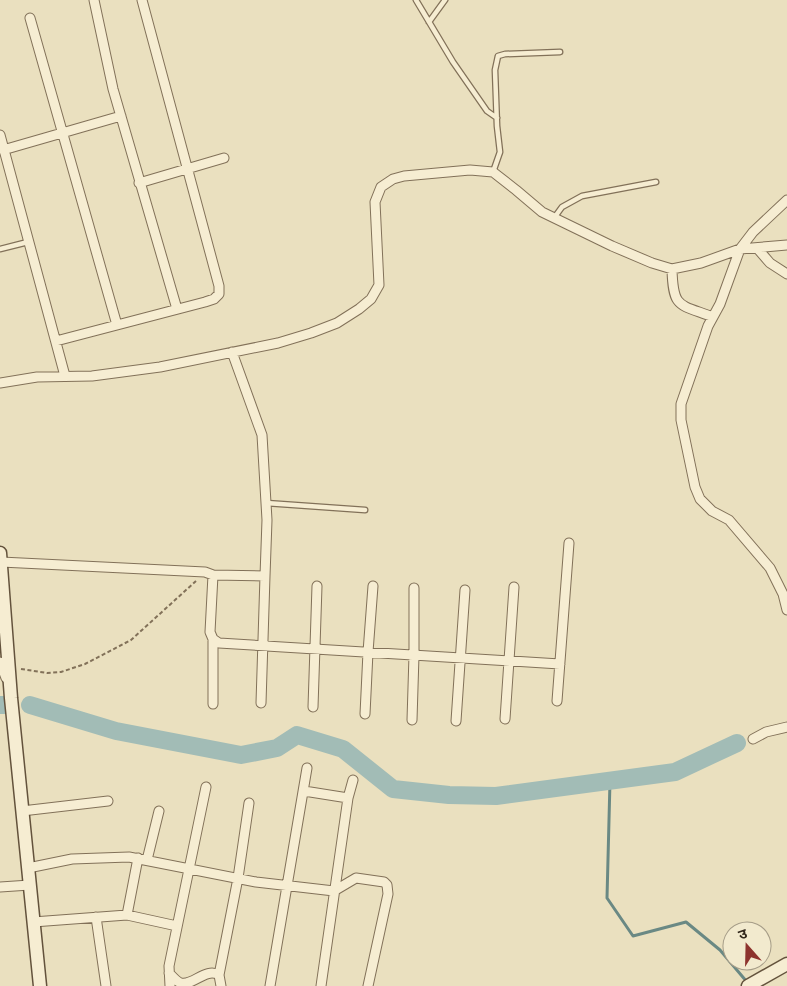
<svg xmlns="http://www.w3.org/2000/svg" width="787" height="986" viewBox="0 0 787 986" font-family="Spectral,'Noto Sans Devanagari',serif">
  <style>
    .lines { fill: none; stroke-linecap: round; stroke-linejoin: round }
    .stream { stroke: #6a8984; stroke-width: 3 }
    .river { stroke: #a2bcb6; stroke-width: 18 }
    .lane-casing { stroke: #827159; stroke-width: 7 }
    .street-casing { stroke: #827159; stroke-width: 11 }
    .secondary-casing { stroke: #63523c; stroke-width: 15 }
    .path { stroke: #827159; stroke-width: 2; stroke-dasharray: 4 2.5; stroke-linecap: butt }
    .lane { stroke: #f6edd2; stroke-width: 4.5 }
    .street { stroke: #f6edd2; stroke-width: 9 }
    .secondary { stroke: #f6edd2; stroke-width: 12 }
  </style>
  <rect width="100%" height="100%" fill="#eae0bf"/>
  <g class="lines">
    <path class="stream" d="M610,781L607,898L633,936L686,922L720,950L747,982"/>
    <path class="river" d="M0,705H6
      M30,705L116,731L241,755L277,748L297,735L343,749L393,789L449,795L496,796L675,772L737,743"/>
    <g class="lane-casing">
      <path id="lane" d="M416,0L453,62L487,111L497,118
        M429,22L445,0
        M493,172L500,152L497,126L495,70L498,56L505,54L560,52
        M554,218L562,207L582,196L656,182
        M0,249L28,242
        M266,503L365,510"/>
    </g>
    <g class="street-casing">
      <path id="street" d="M94,0L113,89L177,309
        M30,18L117,325
        M0,135L65,376
        M3,150L121,116
        M139,183L224,158
        M787,200L753,232L740,249L720,304L708,326L681,404V420L695,487L700,499L712,511L729,520L770,568L783,594L787,610
        M757,248L770,263L787,274
        M672,269C673,309 679,304 713,317
        M56,341L205,302L214,299L219,294V286L142,0
        M0,383L37,377L92,376L160,367L278,343L311,333L337,323L359,309L371,299L379,285L375,202L381,187L393,179L404,176L470,170L493,172L516,190L542,212L612,246L652,263L672,269L701,263L740,249L787,245
        M1,562L205,572L213,575L210,632L213,639L219,643L560,664
        M213,575L265,576L267,520L262,435L232,352
        M0,662L6,678
        M557,701L569,543
        M261,703L265,576
        M213,704V639
        M313,707L317,586
        M365,714L368,652L373,586
        M505,719L514,587
        M412,720L414,655V588
        M456,721L465,590
        M753,739L766,732L787,727
        M304,791L348,798L353,780
        M22,811L108,801
        M147,860L159,811
        M28,868L72,859L129,857L256,882L334,891L356,878L384,882L387,885L388,894L368,986
        M0,887L30,885
        M127,915L138,858
        M96,917L106,986
        M33,922L127,915L177,926
        M169,973C172,976 177,982 181,983C193,986 206,967 219,975L221,986
        M219,975L238,878L249,803
        M170,986L169,966L206,787
        M270,986L307,768
        M321,986L348,798"/>
    </g>
    <g class="secondary-casing">
      <path id="secondary" d="M0,553L11,698L40,986
        M748,986L787,964"/>
    </g>
    <path class="path" d="M21,669L47,673L61,672L85,664L131,640L196,581"/>
    <use href="#lane" class="lane"/>
    <use href="#street" class="street"/>
    <use href="#secondary" class="secondary"/>
  </g>
  <g transform="translate(747 946) rotate(340)"><circle r="24" fill="#f2eace" stroke="#a59c87"/>
  <path d="M0-4L9 19L0 12L-9 19Z" fill="#8d332d"/>
  <text y="-8" font-size="14" font-weight="bold" text-anchor="middle" fill="#32281c">उ</text>
  </g>
</svg>
